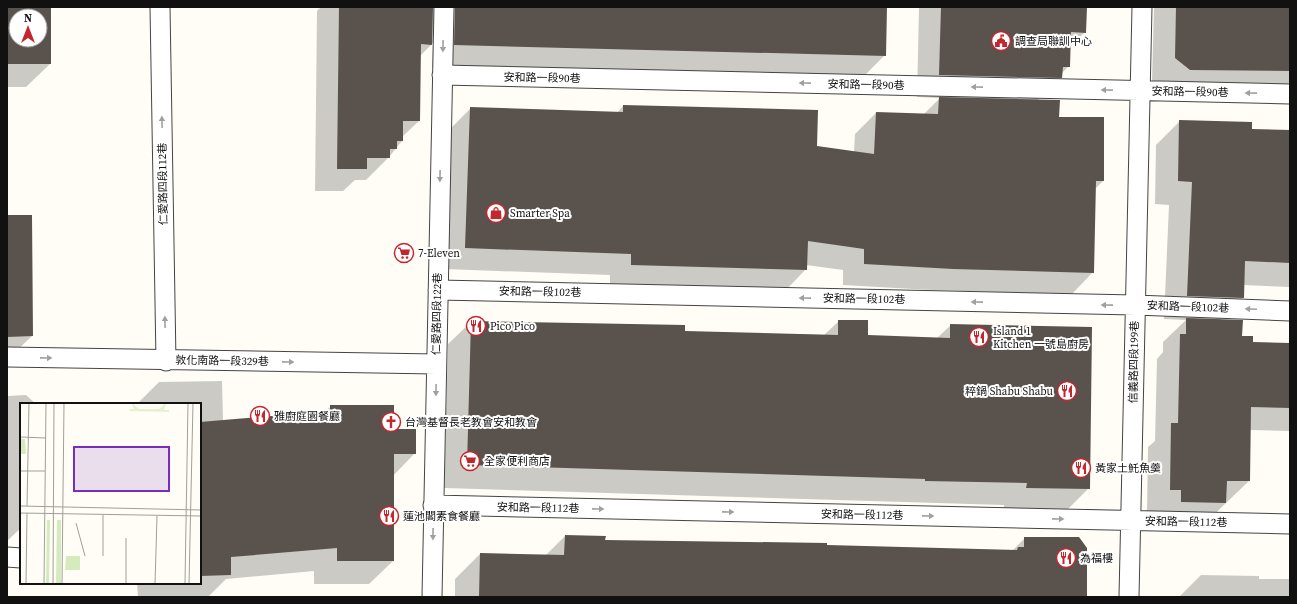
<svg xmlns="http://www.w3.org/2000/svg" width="1297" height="604" viewBox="0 0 1297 604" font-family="'Source Serif 4','Noto Sans TC',serif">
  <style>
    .shadow { fill: #0003; fill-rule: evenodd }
    .building { fill: #5a524d; fill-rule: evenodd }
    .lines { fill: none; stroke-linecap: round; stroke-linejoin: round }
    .service-casing { stroke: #444; stroke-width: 21 }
    .service { stroke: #fff; stroke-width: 19 }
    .oneway { fill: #a0a0a0 }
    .labels { text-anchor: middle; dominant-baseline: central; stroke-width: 4; stroke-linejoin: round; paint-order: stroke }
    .poi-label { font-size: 11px; fill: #111; stroke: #fff; text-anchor: start }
    .street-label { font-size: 11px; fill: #111; stroke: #fff }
    .inset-road { fill: none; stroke: #a09f9a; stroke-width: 1 }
    .view { fill: #7b2cbf; fill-opacity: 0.15; stroke: #7b2cbf; stroke-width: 2 }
    .inset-edge { fill: none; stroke: #111; stroke-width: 2 }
  </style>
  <rect width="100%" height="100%" fill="#fffdf5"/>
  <path class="shadow" d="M7,7H50V64L26,87H7ZM16,16H40V40H16Z
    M321,7H886L885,55L862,78L432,67L433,43L420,56L419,121L402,137V141L389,157L366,180H355L343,191H315L317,11Z
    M916,7H1086L1085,32L1069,48V66L1061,74V77L1038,100L1058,118L1103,181L1095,189L1093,272L1072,294L931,290L843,285V270L806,265V269L785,291L610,286V275L444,269L449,130L471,108L617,113L623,106L816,147L854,152L855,134L876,113L923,115L940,98L917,97L919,7Z
    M1154,7H1290V82L1277,95L1152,81Z
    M1180,121L1251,130L1290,131V287L1243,285V298L1220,320L1252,343L1290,344V431L1250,430L1249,481L1202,526L1147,513L1148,447L1155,441L1157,359L1163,352V342L1186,320L1164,319L1169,205L1155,204L1156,145Z
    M7,216H31L32,336L8,359Z
    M839,321L867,336L937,338L951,325L1089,488L1066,511L1004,510V505L444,488L448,344L471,322L684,332L824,335Z
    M222,381L223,421L324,413L331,406L393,430L415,453L393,476V561L369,584H314V571L226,579L208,597H138L137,583H200V404H137L159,382Z
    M26,395L36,404H21V528L7,541V396Z
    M565,536L604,541L1012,551L1025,538L1086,597H455V579L480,554L545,556Z
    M1201,575L1259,576V579H1290V597H1179Z"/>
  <path class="building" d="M7,7H51V64H7ZM16,16H40V40H16Z
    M339,7H433L432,45L421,44L420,121H403V141H397V149H390V158H367V169H337Z
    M455,7H887L886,56L454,45Z
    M941,7H1087L1086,33L1071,32L1070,67H1063L1062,78L939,75Z
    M1176,7H1290V71L1190,70L1175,58Z
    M939,97L1060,100L1059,117H1104V181H1096L1094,273L953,269L864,264V249L808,241L807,270L631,265V254L465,248L470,107L623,112V105L818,110L817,146L874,154L876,112L938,114Z
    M1179,120L1252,122V129L1290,130V263L1245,261L1244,298L1187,296L1192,182L1178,181Z
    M7,215H32L33,336L7,337Z
    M1186,318L1243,320L1242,336H1253V342L1290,343V408L1251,407L1250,481H1227L1226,503L1181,502V490H1170L1171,423H1178L1180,334H1186Z
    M838,320H868V335L950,338V324L1092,327L1090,489L1026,488L1027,483L925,481V479L467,465L471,321L685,325V331L838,335Z
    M330,405H394V429H416V454H394V561H337V548L231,557V575L200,576V422L330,411Z
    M565,535L606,536L605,540L827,543V545L1017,550L1018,547H1024V537H1079L1087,548V597H479L480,553L564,555Z"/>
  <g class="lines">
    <g class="service-casing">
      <path id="service" d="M160,7L166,361
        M442,75L1290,94
        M438,290L1135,305L1290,311
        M7,357L436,364
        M433,505L1290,524
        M7,557L21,558
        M432,597L444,7
        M1129,597L1142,7"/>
    </g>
    <use href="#service" class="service"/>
  </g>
  <defs><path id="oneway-solid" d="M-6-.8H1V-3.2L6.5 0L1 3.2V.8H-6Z"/></defs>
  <g class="oneway">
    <use href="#oneway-solid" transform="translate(443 46) rotate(91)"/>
    <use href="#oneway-solid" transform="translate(805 83) rotate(-179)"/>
    <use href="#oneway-solid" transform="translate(977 87) rotate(-179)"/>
    <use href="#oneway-solid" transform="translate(1107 90) rotate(-179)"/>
    <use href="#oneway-solid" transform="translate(1251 93) rotate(-179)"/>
    <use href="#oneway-solid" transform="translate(162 122) rotate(-91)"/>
    <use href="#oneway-solid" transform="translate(440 176) rotate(91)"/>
    <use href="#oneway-solid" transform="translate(805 298) rotate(-179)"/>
    <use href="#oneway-solid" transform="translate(977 302) rotate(-179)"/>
    <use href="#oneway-solid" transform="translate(1107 305) rotate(-179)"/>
    <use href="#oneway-solid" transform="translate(1251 309) rotate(-178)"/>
    <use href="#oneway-solid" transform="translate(165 322) rotate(-91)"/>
    <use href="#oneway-solid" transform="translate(46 358) rotate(1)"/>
    <use href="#oneway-solid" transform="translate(288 362) rotate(1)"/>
    <use href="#oneway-solid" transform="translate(436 390) rotate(91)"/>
    <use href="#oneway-solid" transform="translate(598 509) rotate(1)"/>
    <use href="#oneway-solid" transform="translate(728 512) rotate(1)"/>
    <use href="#oneway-solid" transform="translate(928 516) rotate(1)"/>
    <use href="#oneway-solid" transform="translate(1058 519) rotate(1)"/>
    <use href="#oneway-solid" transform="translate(433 534) rotate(91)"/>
  </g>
  <defs>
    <g id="civic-ring" transform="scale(1)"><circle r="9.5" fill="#fff" stroke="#c4262e" stroke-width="1.5"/><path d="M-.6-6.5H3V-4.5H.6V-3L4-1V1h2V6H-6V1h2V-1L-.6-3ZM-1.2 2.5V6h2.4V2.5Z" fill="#c4262e"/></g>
    <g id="shop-ring" transform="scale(1)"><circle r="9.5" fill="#fff" stroke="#c4262e" stroke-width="1.5"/><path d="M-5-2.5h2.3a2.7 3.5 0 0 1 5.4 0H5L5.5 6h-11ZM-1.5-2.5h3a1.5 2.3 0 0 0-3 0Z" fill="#c4262e"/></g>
    <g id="supermarket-ring" transform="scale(1)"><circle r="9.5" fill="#fff" stroke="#c4262e" stroke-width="1.5"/><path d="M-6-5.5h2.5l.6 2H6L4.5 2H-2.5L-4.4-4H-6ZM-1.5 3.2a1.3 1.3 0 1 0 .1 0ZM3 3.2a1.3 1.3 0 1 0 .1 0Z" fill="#c4262e"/></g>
    <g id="restaurant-ring" transform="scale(1)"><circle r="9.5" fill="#fff" stroke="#c4262e" stroke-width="1.5"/><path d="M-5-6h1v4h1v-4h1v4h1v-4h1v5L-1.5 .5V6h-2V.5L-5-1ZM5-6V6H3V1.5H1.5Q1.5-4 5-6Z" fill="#c4262e"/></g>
    <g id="church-ring" transform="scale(1)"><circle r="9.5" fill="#fff" stroke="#c4262e" stroke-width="1.5"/><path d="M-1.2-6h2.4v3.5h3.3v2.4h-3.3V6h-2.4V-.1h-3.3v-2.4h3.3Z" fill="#c4262e"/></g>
  </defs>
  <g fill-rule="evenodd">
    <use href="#civic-ring" x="1001" y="41"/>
    <use href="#shop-ring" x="496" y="213"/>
    <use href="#supermarket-ring" x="404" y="253"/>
    <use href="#restaurant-ring" x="476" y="326"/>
    <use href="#restaurant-ring" x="979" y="337"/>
    <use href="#restaurant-ring" x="1067" y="391"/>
    <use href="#restaurant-ring" x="260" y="416"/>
    <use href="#church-ring" x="391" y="422"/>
    <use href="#supermarket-ring" x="470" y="461"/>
    <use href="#restaurant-ring" x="1081" y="468"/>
    <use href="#restaurant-ring" x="389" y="516"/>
    <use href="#restaurant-ring" x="1066" y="558"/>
  </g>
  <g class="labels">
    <g class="poi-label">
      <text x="1015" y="41">調查局聯訓中心</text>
      <text x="510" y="213">Smarter Spa</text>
      <text x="418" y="253">7-Eleven</text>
      <text x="490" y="326">Pico Pico</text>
      <text x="993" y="331">Island 1<tspan x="993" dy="13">Kitchen 一號島廚房</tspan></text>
      <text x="1053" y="391" text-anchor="end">粹鍋 Shabu Shabu</text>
      <text x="274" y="416">雅廚庭園餐廳</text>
      <text x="405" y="422">台灣基督長老教會安和教會</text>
      <text x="484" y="461">全家便利商店</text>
      <text x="1095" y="468">黃家土魠魚羹</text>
      <text x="403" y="516">蓮池閣素食餐廳</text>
      <text x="1080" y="558">為福樓</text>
    </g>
    <g class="street-label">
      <text transform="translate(542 78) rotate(1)">安和路一段90巷</text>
      <text transform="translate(866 85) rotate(1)">安和路一段90巷</text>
      <text transform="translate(1190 92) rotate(1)">安和路一段90巷</text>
      <text transform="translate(163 184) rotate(-91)">仁愛路四段112巷</text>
      <text transform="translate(540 292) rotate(1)">安和路一段102巷</text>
      <text transform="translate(864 299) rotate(1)">安和路一段102巷</text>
      <text transform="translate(1188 307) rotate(2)">安和路一段102巷</text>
      <text transform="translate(437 314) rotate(-89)">仁愛路四段122巷</text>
      <text transform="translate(222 361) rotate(1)">敦化南路一段329巷</text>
      <text transform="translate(1134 362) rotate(-89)">信義路四段199巷</text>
      <text transform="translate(538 508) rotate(1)">安和路一段112巷</text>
      <text transform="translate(862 515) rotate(1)">安和路一段112巷</text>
      <text transform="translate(1186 522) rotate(1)">安和路一段112巷</text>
    </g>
  </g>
  <g transform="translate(20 403)">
    <rect width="181" height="181" fill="#fffdf5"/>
    <path d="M0,36H5L6,51H0ZM27,117H30L29,181H26ZM37,117H41V181H36ZM46,153H60V167H45Z" fill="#d5ebbd"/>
    <path d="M112,0L119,6H139L146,0L144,7H149V9L109,8L110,6H114Z" fill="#e6f2cf"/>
    <path class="inset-road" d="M0,34L26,35M0,68H25M0,103L181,107M7,103L9,0M0,110L181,113M56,120L65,153M83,153V112M6,181L7,110M24,181L26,0M33,181L34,0M42,181L44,0M106,181V135M135,181L137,113M165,181L168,0M169,181L173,0"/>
    <path class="view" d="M54,44H149V88H54Z"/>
    <rect width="181" height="181" class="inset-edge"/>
  </g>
  <rect width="1297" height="604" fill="none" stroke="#111111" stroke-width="16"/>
  <g transform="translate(28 28)"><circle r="19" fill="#ffffff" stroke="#a0a0a0"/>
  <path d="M0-3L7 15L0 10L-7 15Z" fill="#c4262e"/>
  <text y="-6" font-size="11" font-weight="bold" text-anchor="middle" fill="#111111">N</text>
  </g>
</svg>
